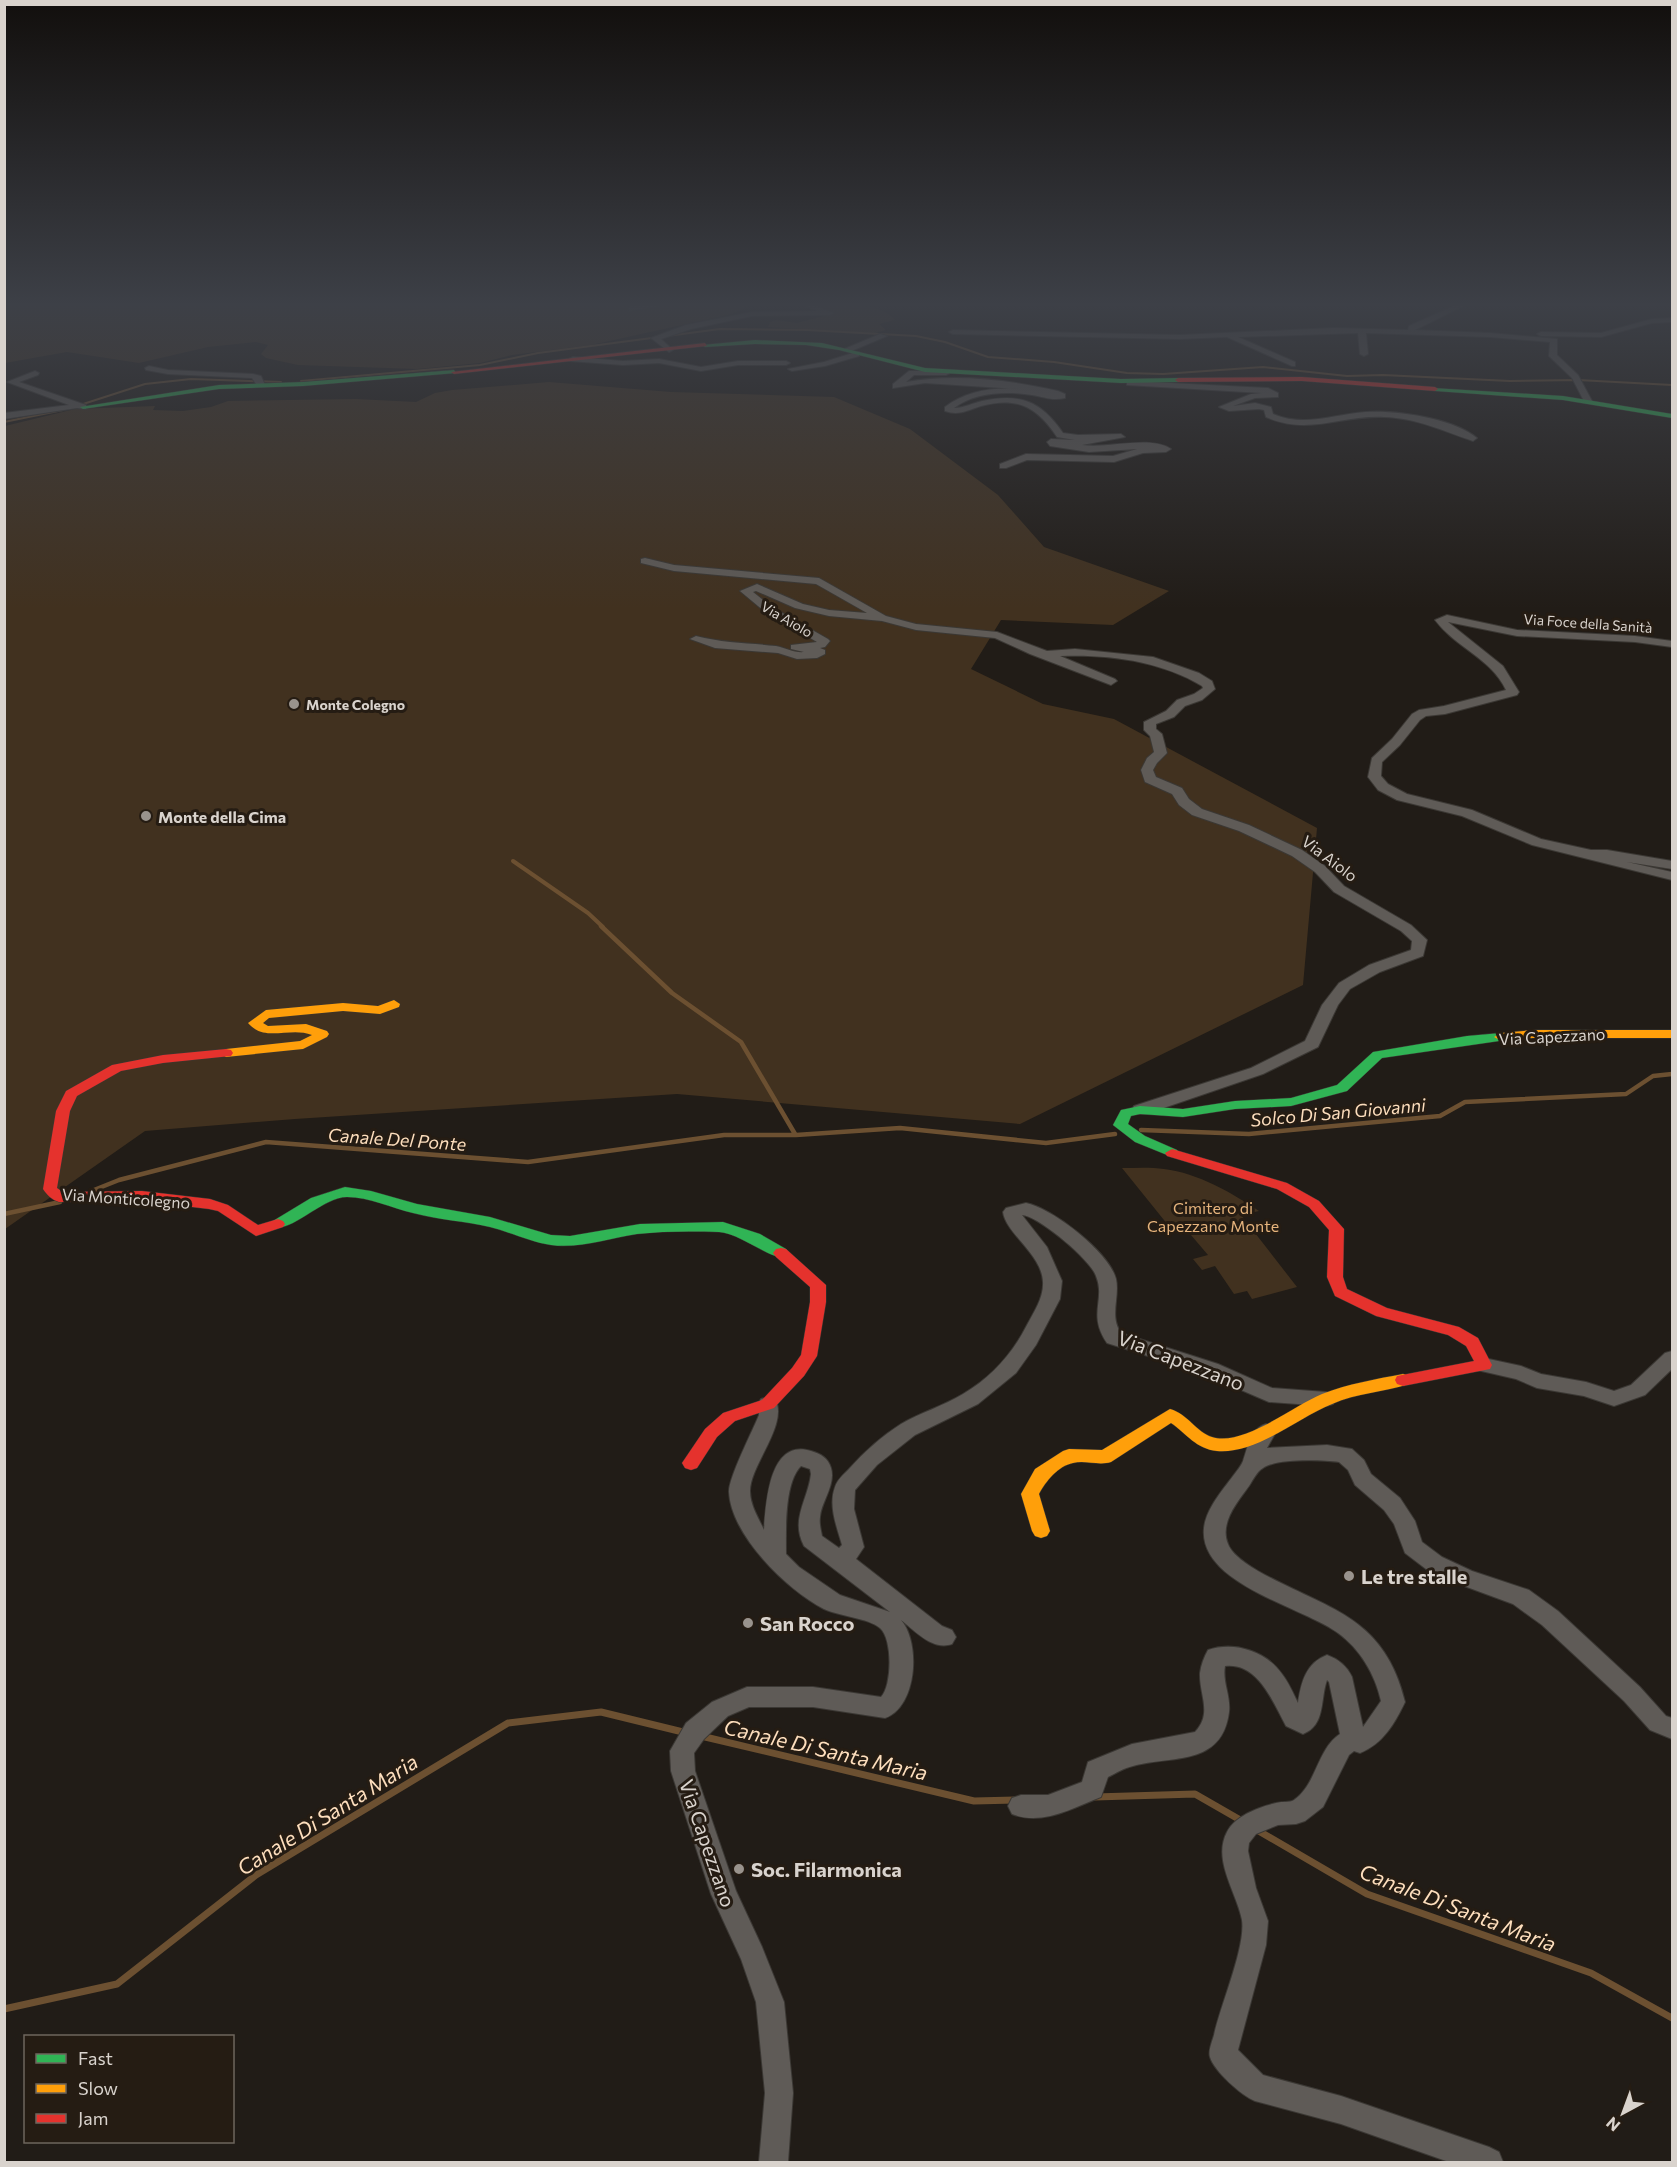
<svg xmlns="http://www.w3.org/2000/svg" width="1677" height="2167" viewBox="0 0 1677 2167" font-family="Commissioner,sans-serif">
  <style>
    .green { fill: #41311f }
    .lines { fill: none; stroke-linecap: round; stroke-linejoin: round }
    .stream-far3 { stroke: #6c5031; stroke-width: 2 }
    .stream-far2 { stroke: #6c5031; stroke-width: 4 }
    .stream-far1 { stroke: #6c5031; stroke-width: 4.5 }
    .stream { stroke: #6c5031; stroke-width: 7 }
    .street-casing { stroke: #3b3834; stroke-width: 2 }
    .fast-casing { stroke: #3b3834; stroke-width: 1 }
    .slow-casing { stroke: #3b3834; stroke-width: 1 }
    .jam-casing { stroke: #3b3834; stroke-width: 1 }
    .street { fill: #5f5b57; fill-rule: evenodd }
    .fast { fill: #30b455; fill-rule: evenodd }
    .slow { fill: #ff9f0a; fill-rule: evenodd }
    .jam { fill: #e5322d; fill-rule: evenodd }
    .poi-dot { fill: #99938d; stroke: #251c13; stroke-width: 2 }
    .labels { text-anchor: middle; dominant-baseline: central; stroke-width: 6; stroke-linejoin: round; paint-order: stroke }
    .far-street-label { font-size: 14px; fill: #d9d3cd; stroke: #251c13 }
    .far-poi-label { font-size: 14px; font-weight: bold; fill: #d9d3cd; stroke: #251c13; text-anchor: start }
    .poi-label { font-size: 16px; font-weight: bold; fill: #d9d3cd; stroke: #251c13; text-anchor: start }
    .street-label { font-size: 16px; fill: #d9d3cd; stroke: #251c13 }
    .park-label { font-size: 16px; fill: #e6b47d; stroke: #251c13 }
    .water-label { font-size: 18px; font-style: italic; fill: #fddebd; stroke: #251c13 }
    .near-street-label { font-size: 20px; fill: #d9d3cd; stroke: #251c13 }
    .near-poi-label { font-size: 20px; font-weight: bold; fill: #d9d3cd; stroke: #251c13; text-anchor: start }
    .near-water-label { font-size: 21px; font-style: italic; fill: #fddebd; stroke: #251c13 }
  </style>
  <rect width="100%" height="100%" fill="#211c17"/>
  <path class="green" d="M5,306H748L732,314L591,345L512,355L480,363L417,369L298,365L266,358L261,354L268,345L256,342L208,347L139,363L67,352L5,363Z
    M816,306C840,306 878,300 895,320L879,324L886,330L874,333L768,327L770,322L776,320L797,323L835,313Z
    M549,382L671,392L834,397L910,429L998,495L1044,547L1169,591L1113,625L1001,620L971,669L1043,704L1114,719L1317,828L1303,985L1020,1124L677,1094L295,1119L145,1131L5,1229V426L75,409L155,406L153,410L183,411L211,407L228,401L356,399L416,402L435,393L452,390Z
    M1122,1168C1136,1168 1151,1167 1164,1169C1198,1173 1232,1193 1259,1211L1241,1215L1297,1287L1252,1299L1247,1291L1234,1294L1215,1266L1202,1270L1193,1259L1208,1255L1185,1228L1172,1230Z"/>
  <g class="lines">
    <path class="stream-far3" d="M301,381L480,365L538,353L720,329L807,330L916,336L945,342L988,357L1054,362L1127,373L1163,374L1263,367L1347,376L1383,375L1510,381L1578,380L1672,385
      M77,406L145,384L191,379L281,382
      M4,422L63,410"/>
    <path class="stream-far2" d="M513,861L588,913L603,927"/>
    <path class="stream-far1" d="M601,926L672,993L741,1042L795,1134
      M1141,1130L1249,1134L1440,1116L1465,1102L1626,1094L1653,1076L1672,1074
      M94,1190L119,1180L266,1142L528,1162L724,1135H796L900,1128L1046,1143L1115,1134
      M4,1214L60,1202"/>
    <path class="stream" d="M701,1736L974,1801L1015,1800
      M1095,1797L1195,1794L1242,1821
      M1257,1830L1367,1894L1591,1973L1672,2018
      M4,2009L117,1984L256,1875L508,1723L601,1712L687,1733"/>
    <g class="street-casing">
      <path id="street" d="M633,306H659L629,311V307Z
        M806,306H816L834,313L830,315L752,316L691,329L661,339L673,350L669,352L651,338L686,325L752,312L817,311Z
        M1454,306H1463L1415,330L1490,333L1557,339V355L1578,375L1592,401L1591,403H1585L1572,378L1549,356L1550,342L1490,337L1366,333L1368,354L1364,356L1360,354L1358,333L1238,337L1295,362V366H1292L1227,337L1180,339L953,334L949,332L953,330L1180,335L1334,328L1408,330L1409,326Z
        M1672,318V322L1652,323L1601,337L1541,336L1537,334L1541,332L1601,333L1652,319Z
        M880,334L887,336L849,352L842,350Z
        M856,352H859V356L825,366L792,371L788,369L824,362Z
        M573,357L623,361L659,359L701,367L738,361H786L790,363L786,365H738L701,371L659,363L623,365L570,361L569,359Z
        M149,366L168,370L253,374L261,376L265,385L258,387L252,378L168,374L146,370L145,368Z
        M35,371L39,373L38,375L19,382L86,405V409L77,408L4,419V413L69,405L7,382Z
        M909,371H946L950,373L946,375H914L906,382C955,373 1010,380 1058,391L1065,394V398C1053,401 1044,397 1032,395C1007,391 975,392 954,408C964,408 973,403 982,401C1021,393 1041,401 1063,433L1078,435L1121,434L1125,437L1082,445C1107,449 1150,435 1171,449L1166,452L1143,453L1114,462L1027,460L1006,468H1000V464L1026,454L1113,456L1137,449L1089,452L1050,446L1047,442L1051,439L1075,440L1057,437C1037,407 1018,396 981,406C968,410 959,416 945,411V407C966,391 992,387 1018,389L925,383L893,388V384Z
        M1130,381L1268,388L1278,393V397L1255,398L1233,406L1255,403L1271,407L1273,414C1301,426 1326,417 1356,413C1387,408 1452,417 1477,438L1473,441C1443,431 1417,418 1384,417C1341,415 1309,436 1266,417L1264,410L1259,409L1229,411L1219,407L1251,394L1262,393L1127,385V381Z
        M645,558L674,565L819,578L886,616L916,624L997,632L1047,651L1075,649L1153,657L1199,673L1212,681L1215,689L1202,700L1185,706L1174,717L1156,724V729L1162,734L1167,753L1157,763L1153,770L1156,777L1182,788L1189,799L1202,809L1249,825L1302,850L1325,866L1344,886L1411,925L1427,940L1423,956L1380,972L1350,989L1338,1005L1318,1047L1263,1074L1146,1114H1134L1132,1110L1134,1106L1251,1068L1305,1041L1322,1005L1339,983L1369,965L1411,950L1412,941L1401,931L1334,892L1315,872L1292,856L1239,831L1192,815L1179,805L1172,794L1145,782L1141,770L1147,758L1154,752L1150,736L1144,730V722L1166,711L1177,700L1194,694L1203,688L1202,686C1161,661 1108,654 1060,656L1115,679L1117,681L1111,685L1030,654L995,638L916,630L882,621L829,616L795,608L756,591L753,592L772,607L828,639L830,641L825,647L820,648L825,650V654L817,658L797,659L778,653L715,648L690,639L696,636C723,643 749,643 776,646C786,648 794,653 804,652L791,649V645L817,642L764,611L740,591L757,584L803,604L829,610L867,613L816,584L674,571L641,563V559Z
        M1447,615L1517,630L1635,636L1672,641V647L1635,642L1517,636L1448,622L1503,666L1519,692L1517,695L1445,714L1426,716L1420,720L1400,745L1382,762L1381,776L1388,784L1407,794L1472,810L1541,839L1591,850H1607L1672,861V869L1627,862L1672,872V880L1532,845L1462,816L1397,800L1378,790L1368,777L1372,758L1392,739L1412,714L1419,710L1444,706L1506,690C1491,658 1456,648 1435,620Z
        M1026,1203C1052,1208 1109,1252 1116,1279C1120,1297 1109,1316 1121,1333L1218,1364L1272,1388L1326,1392L1333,1394L1336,1399L1333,1404L1326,1406L1269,1402L1204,1374L1107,1343C1087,1314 1106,1300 1096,1276C1091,1260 1037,1215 1022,1215L1047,1247L1062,1281L1060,1299L1036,1345L1016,1373L978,1404L915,1435L877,1465L855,1490L854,1509L864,1547L856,1559L942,1626L952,1630L956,1637L952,1644C933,1651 915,1631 901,1620C921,1643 917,1707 885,1718L813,1707H749L728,1716L704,1739L694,1753L695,1771L736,1891L762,1947L784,2002L793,2093L788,2162H759L765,2093L756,2002L741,1959L711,1894L671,1771L670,1751L686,1723L712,1702L747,1687H813L881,1697C892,1686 893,1639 880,1628C868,1618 839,1616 824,1609C787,1590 731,1535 729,1492C728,1479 753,1430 759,1415L758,1404L761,1399L768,1397L775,1399C789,1424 750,1465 750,1491C750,1505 758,1517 764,1530C766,1503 769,1438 811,1451C821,1454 828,1458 831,1468C836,1485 821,1502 820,1517C819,1524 821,1530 822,1536L839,1548L842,1545C837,1527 828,1506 835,1487C837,1480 844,1474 849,1469C864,1452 882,1436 901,1424C920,1413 943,1406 963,1394C991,1378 1013,1353 1027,1325C1034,1312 1044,1297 1043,1282C1042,1254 1006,1234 1003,1212L1006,1208ZM801,1466L810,1469L811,1474C808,1500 790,1519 804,1546L890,1612L840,1595L799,1567L786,1554C786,1531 784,1483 801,1466Z
        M1672,1351V1369L1645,1395L1614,1406L1584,1396L1537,1388L1516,1379L1477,1370L1474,1365L1477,1360L1484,1358L1521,1366L1541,1374L1586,1382L1614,1391L1631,1385L1665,1353Z
        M1266,1424L1273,1427L1276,1432L1267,1448L1327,1445L1352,1449L1364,1460L1371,1474L1400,1498L1415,1521L1422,1542L1442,1557L1472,1571L1529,1590L1558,1611L1640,1687L1666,1716L1672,1718V1739L1650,1730L1624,1701L1542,1625L1513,1604L1456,1583L1426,1569L1405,1553L1394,1524L1384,1510L1355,1485L1348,1470L1339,1462C1322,1460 1277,1458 1263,1468C1257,1471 1253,1480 1249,1486C1238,1501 1219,1523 1228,1544C1232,1555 1248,1565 1258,1571C1325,1609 1384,1614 1405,1702C1395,1723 1383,1744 1360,1753L1354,1751L1349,1755L1323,1807L1305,1821L1296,1824L1278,1825L1256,1834L1249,1843L1248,1851L1256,1888L1268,1921L1266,1945L1238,2050L1263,2075L1341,2096L1489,2147L1499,2152L1503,2162H1449L1341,2124L1255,2101C1242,2096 1214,2071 1210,2057C1208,2051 1212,2042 1214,2035C1220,2006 1246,1947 1242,1920C1237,1893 1212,1860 1227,1832C1235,1816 1259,1807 1276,1803C1283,1801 1289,1803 1294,1800C1317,1784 1317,1749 1340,1734L1329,1682L1327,1680C1320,1699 1326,1725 1303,1734L1286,1726C1273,1702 1258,1662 1225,1666C1222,1682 1231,1696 1229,1712C1222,1767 1172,1755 1133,1766C1124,1768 1116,1773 1108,1777L1101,1797C1073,1808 1042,1826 1012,1814L1008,1806L1012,1798L1021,1795H1048L1082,1782L1088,1762L1132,1744L1195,1732C1213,1713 1199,1695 1200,1673C1201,1665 1204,1657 1208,1650C1234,1641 1266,1651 1282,1674C1289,1683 1293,1693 1298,1703C1301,1682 1306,1663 1327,1655C1338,1659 1347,1666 1352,1677L1363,1727L1381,1701C1375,1674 1360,1649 1338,1633C1303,1607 1198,1584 1204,1528C1206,1509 1222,1491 1233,1476C1236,1472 1241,1466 1243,1461C1248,1447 1250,1429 1266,1424Z"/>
    </g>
    <g class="fast-casing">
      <path id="fast" d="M755,340L822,343L925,368L1121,379L1178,378L1181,380L1178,382L1121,383L925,372L839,350L806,345L755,344L705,347L702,345Z
        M454,370L456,373L303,386L219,389L83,409L80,407L219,385L303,382Z
        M1433,388L1563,396L1672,414V418L1563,400L1435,391Z
        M1501,1033L1508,1037L1506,1040L1382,1058L1347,1091L1291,1106L1235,1109L1183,1117L1140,1114L1131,1116L1128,1124L1145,1136L1177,1150L1179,1153L1172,1157L1135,1142L1113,1125L1121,1110L1140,1106L1183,1109L1235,1101L1291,1098L1337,1085L1373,1052L1467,1036Z
        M345,1187L371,1191L417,1204L490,1217L551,1235L570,1236L640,1224L723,1222L760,1234L786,1249L789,1253L786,1257C772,1261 740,1233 719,1232C693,1231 663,1231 637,1234C610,1238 579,1249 551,1245C531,1242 510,1232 490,1227C465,1221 439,1220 413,1213C392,1208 369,1197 347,1197C323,1197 291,1233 273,1227L271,1224L273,1221L311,1198Z"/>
    </g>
    <g class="slow-casing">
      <path id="slow" d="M394,1000L400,1004L399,1007L380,1014L343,1011L269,1018L263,1023L268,1026L306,1024L327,1031L329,1034L327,1037L303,1049L226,1057L219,1053L226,1049L300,1041L312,1035C290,1026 265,1043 248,1023L266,1010L343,1003L378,1006Z
        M1533,1030H1672V1038H1533L1501,1041L1494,1037L1501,1033Z
        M1403,1374L1409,1376L1411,1380L1409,1384C1384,1392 1357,1393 1332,1404C1297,1418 1257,1454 1217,1451C1196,1449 1187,1434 1171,1423L1111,1462C1099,1466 1085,1460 1073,1463C1058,1466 1046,1481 1039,1494L1050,1531L1047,1536L1041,1538L1035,1536L1032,1531L1021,1494L1035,1469L1063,1451L1069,1449L1102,1450L1170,1409C1188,1414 1196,1432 1212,1437C1243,1447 1293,1406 1322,1394C1348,1384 1376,1379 1403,1374Z"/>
    </g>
    <g class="jam-casing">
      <path id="jam" d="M705,343L707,346L454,374L451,372Z
        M1302,377L1435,387L1438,389L1435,391L1302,381L1178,382L1175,380L1178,378Z
        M226,1049L231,1050L233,1053L231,1056L163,1063L121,1071L77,1096L70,1111L57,1188L63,1192L142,1191L210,1199L228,1205L258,1225L278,1219L283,1221L285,1224L283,1227L256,1236L218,1211L209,1209L142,1201L59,1202C52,1200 47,1195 43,1189L56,1111L66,1091L112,1065L163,1055Z
        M1172,1149L1287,1183L1319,1201L1344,1229L1343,1277L1347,1289L1387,1308L1459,1327L1478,1338L1492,1365L1490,1369L1403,1386L1397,1384L1395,1380L1397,1376L1474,1361L1466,1346L1448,1335L1376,1316L1335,1296L1327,1277L1329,1230L1309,1207L1277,1189L1167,1156L1165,1153Z
        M781,1248L786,1249L826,1285V1302L817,1356L804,1376L774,1408L735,1421L717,1437L697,1468L691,1470L685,1468L682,1463L705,1429L723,1413L762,1400L792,1368L801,1355L810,1302V1287L776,1257L773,1253L776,1249Z"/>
    </g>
    <use href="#street" class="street"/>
    <use href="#fast" class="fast"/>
    <use href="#slow" class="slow"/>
    <use href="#jam" class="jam"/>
  </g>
  <linearGradient id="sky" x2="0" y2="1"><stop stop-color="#120f0d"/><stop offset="0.5" stop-color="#3d4047"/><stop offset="1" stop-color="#3d4047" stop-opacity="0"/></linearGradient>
  <rect width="1677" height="609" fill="url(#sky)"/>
  <g class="poi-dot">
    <circle cx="294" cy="704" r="6"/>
    <circle cx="146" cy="816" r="6"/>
    <circle cx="1349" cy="1576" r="6"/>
    <circle cx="748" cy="1623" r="6"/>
    <circle cx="739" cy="1869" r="6"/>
  </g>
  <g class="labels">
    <g class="far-street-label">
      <text transform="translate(787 619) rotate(30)">Via Aiolo</text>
      <text transform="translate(1588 623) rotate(4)">Via Foce della Sanità</text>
    </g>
    <g class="far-poi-label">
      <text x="306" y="704">Monte Colegno</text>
    </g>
    <g class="poi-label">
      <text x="158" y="816">Monte della Cima</text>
    </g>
    <g class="street-label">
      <text transform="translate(1330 858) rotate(37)">Via Aiolo</text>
      <text transform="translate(1552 1036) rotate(-3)">Via Capezzano</text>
      <text transform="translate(126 1198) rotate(4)">Via Monticolegno</text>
    </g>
    <g class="park-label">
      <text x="1213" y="1207">Cimitero di<tspan x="1213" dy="18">Capezzano Monte</tspan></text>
    </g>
    <g class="water-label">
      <text transform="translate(1338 1112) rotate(-5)">Solco Di San Giovanni</text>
      <text transform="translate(397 1139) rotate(4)">Canale Del Ponte</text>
    </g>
    <g class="near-street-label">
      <text transform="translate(1181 1360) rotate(21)">Via Capezzano</text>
      <text transform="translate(708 1843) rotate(71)">Via Capezzano</text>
    </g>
    <g class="near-poi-label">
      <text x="1361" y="1576">Le tre stalle</text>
      <text x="760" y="1623">San Rocco</text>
      <text x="751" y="1869">Soc. Filarmonica</text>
    </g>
    <g class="near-water-label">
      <text transform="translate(826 1749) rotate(13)">Canale Di Santa Maria</text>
      <text transform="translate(327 1814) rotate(-32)">Canale Di Santa Maria</text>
      <text transform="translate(1458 1907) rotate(21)">Canale Di Santa Maria</text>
    </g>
  </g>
  <rect width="1677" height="2167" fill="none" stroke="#d9d3cd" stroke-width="12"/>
  <rect x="24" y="2035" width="210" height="108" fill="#251c13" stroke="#6d655d" stroke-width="1.5"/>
  <rect x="36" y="2054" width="30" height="9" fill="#30b455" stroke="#6d655d" stroke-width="1.5"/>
  <text x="78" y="2065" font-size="18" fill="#d9d3cd">Fast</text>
  <rect x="36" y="2084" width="30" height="9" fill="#ff9f0a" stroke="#6d655d" stroke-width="1.5"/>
  <text x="78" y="2095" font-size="18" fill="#d9d3cd">Slow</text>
  <rect x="36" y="2114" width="30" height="9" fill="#e5322d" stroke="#6d655d" stroke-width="1.5"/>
  <text x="78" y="2125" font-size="18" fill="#d9d3cd">Jam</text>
  <g transform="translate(1623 2113) rotate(221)" stroke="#251c13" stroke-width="4.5" paint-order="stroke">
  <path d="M0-4.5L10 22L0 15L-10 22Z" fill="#d9d3cd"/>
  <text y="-9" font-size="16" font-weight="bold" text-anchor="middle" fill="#d9d3cd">N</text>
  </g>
</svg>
